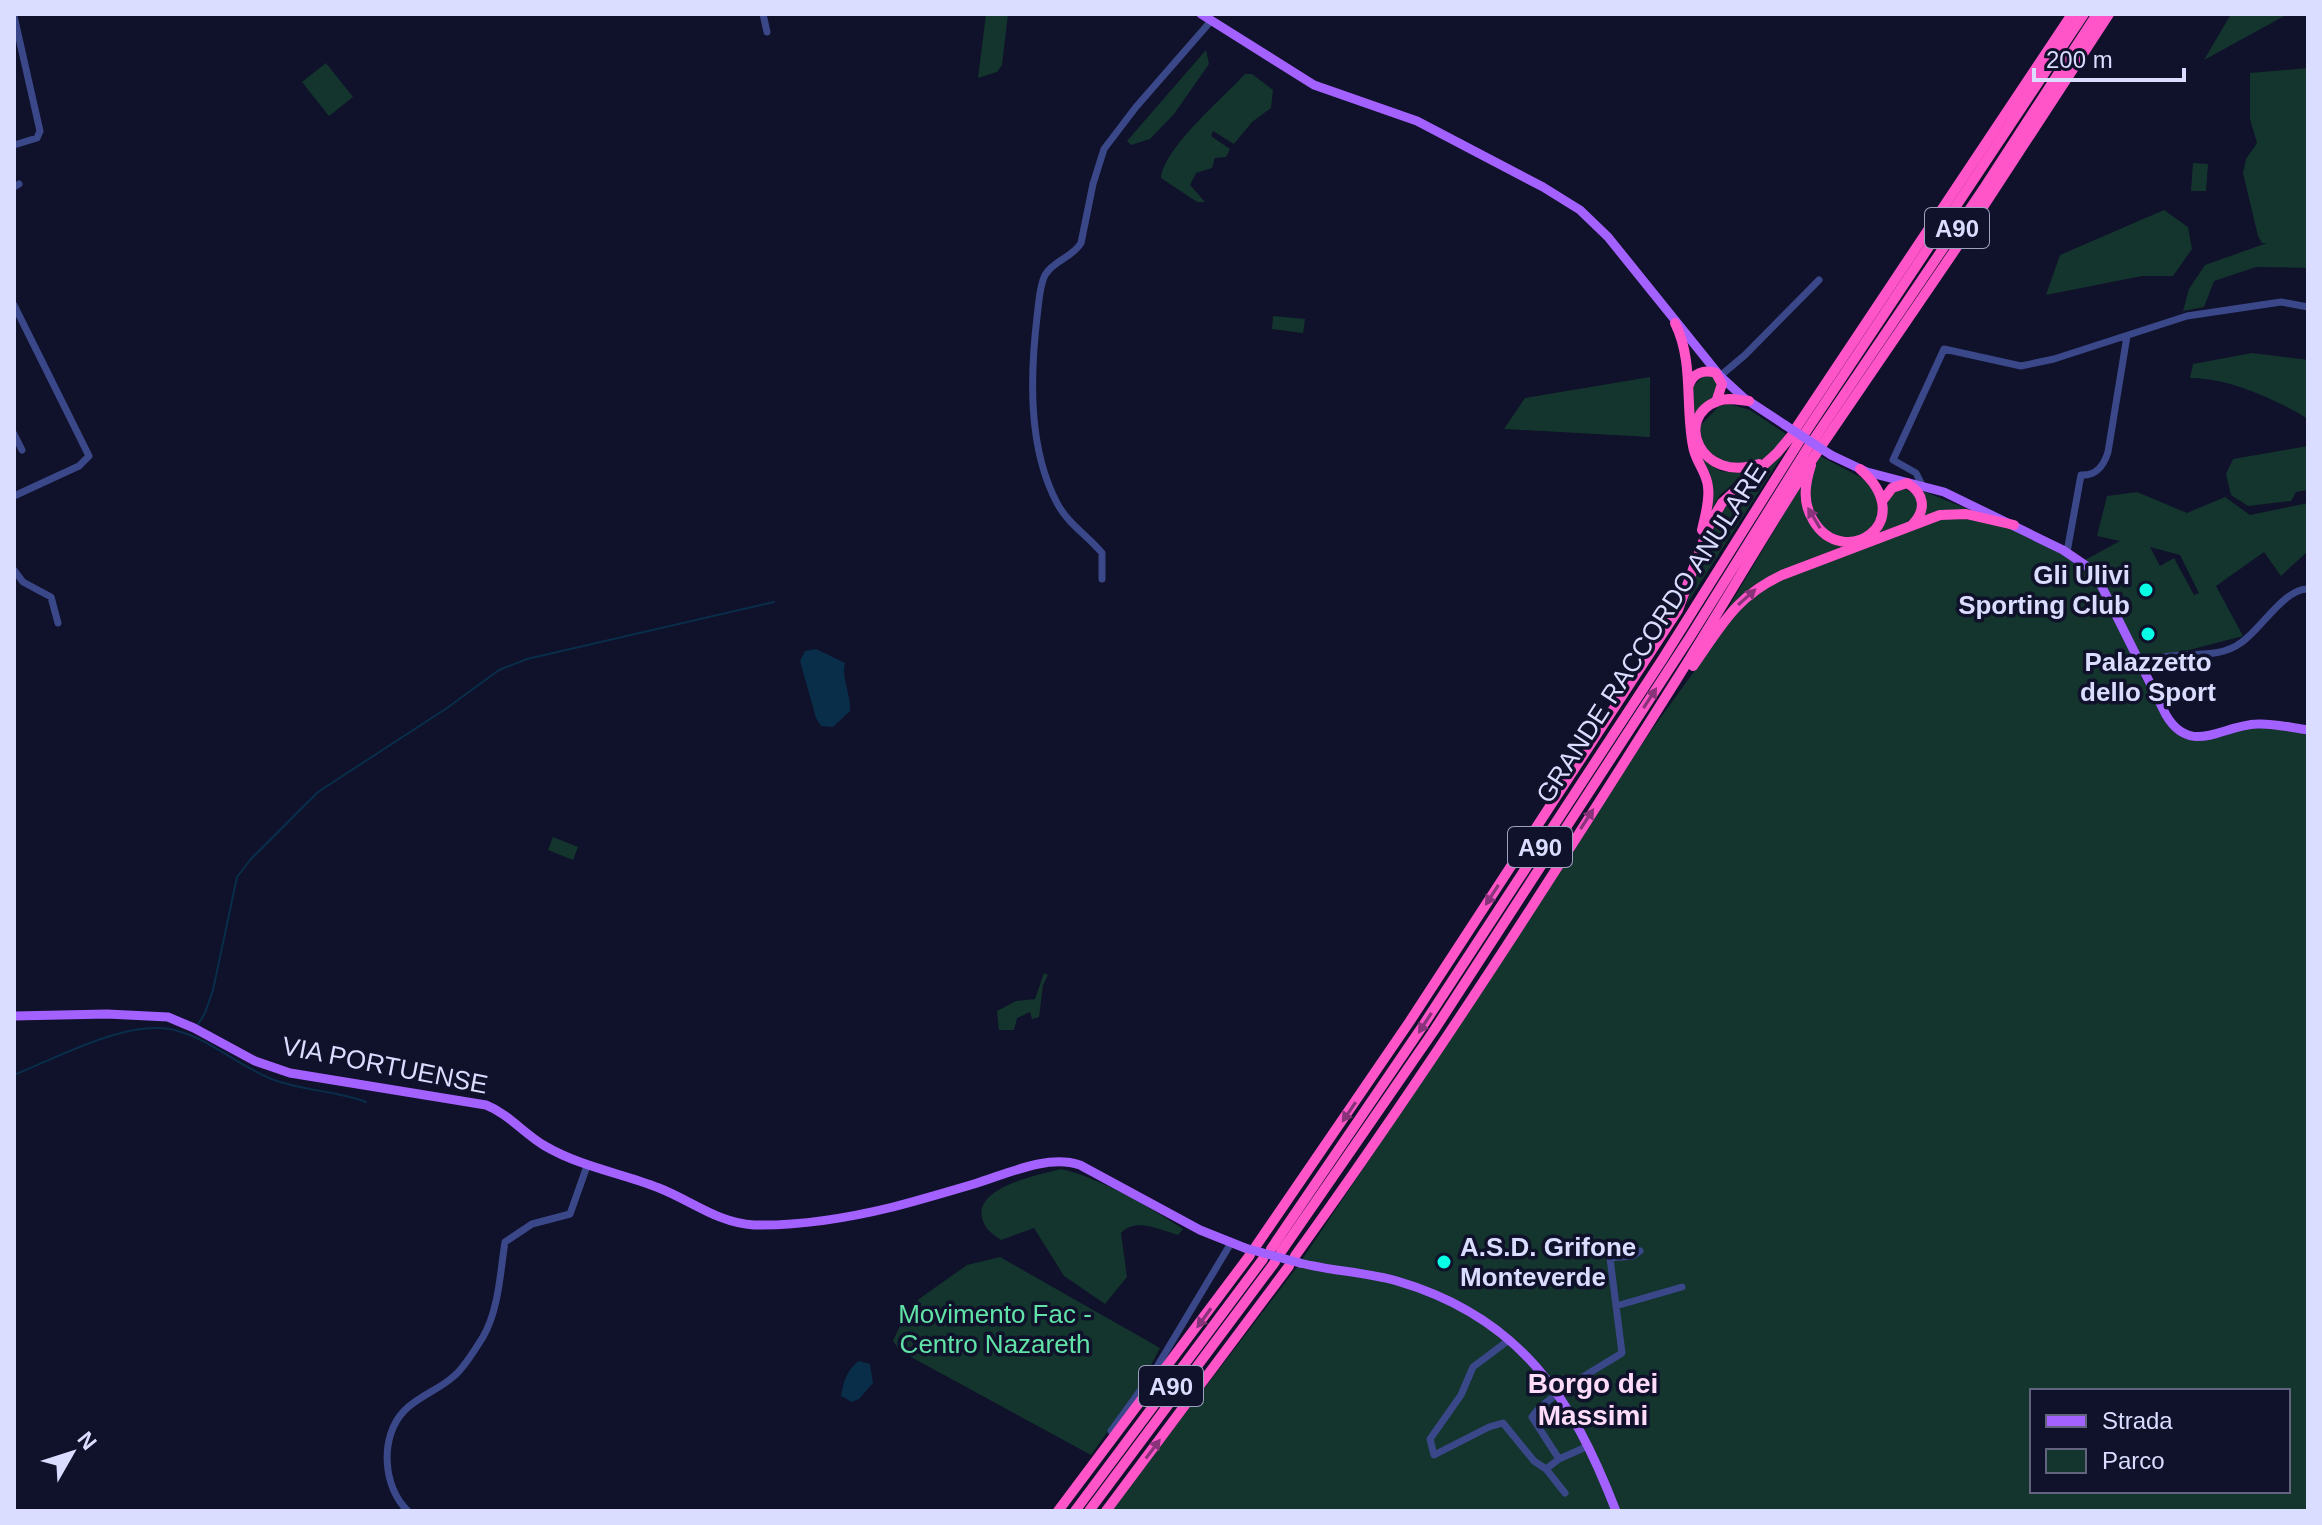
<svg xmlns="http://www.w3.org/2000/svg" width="2322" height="1525" viewBox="0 0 2322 1525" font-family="Helvetica,sans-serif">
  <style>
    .green { fill: #13352d; fill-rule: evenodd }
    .water { fill: #092e4a }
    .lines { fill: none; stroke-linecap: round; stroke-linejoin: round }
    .stream { stroke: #092e4a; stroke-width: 2 }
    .minor { stroke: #3a488a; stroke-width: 7 }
    .major { stroke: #a361ff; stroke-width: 9 }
    .highway { stroke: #ff55c9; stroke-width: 10 }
    .major-bridge { stroke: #a361ff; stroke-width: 9 }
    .oneway { fill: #88337a }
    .poi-dot { fill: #06ffe5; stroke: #10112a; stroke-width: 3 }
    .labels { text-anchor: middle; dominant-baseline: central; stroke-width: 7; stroke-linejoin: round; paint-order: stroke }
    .shield { fill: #10112a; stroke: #9da0bf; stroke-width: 2 }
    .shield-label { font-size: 24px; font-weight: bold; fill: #daddff }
    .poi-label { font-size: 26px; font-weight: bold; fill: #daddff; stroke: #10112a; text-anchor: end }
    .street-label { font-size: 26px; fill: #daddff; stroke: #10112a }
    .park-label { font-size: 26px; fill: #61e3a8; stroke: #10112a }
    .neighbourhood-label { font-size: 28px; font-weight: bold; fill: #ffdcf9; stroke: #10112a }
  </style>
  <rect width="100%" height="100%" fill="#10112a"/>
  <path class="green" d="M986,14H1008L1002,65L997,72L978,78Z
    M2231,14H2288L2204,60Z
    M1206,50L1209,64L1174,114L1150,139L1131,145L1127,141Z
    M326,63L353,97L329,116L302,82Z
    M2308,68V268L2256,267L2214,281L2204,307L2183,311L2189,289L2205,265L2267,243H2262L2258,236L2243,173L2246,159L2257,143L2250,119V73Z
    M1245,74H1252L1273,90L1271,108L1252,122L1234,144L1213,131L1211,136L1230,149L1226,157L1215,158L1212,168L1196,173L1190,185L1205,202H1197L1161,178C1164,148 1223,98 1245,74Z
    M2193,163L2208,164L2206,191H2191Z
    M2164,210L2188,227L2192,249L2173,276H2142L2046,295L2060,255Z
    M1273,316L1305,319L1303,333L1272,329Z
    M2252,353L2308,360V419C2278,400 2226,377 2190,378L2193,364Z
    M1715,375L1720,389L1694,425L1693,387L1703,376Z
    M1650,377V437L1504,429L1525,398Z
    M1729,404L1750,410L1786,434C1763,469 1748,468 1710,458L1700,438L1701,425L1719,406Z
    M1791,442L1686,605L1710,533L1725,505Z
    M2308,446V490L2296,492L2291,501L2248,506L2231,495L2226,474L2233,459Z
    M1701,456L1720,471L1746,473L1720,495L1710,513Z
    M1820,456L1862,478L1875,490L1879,515C1873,524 1868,534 1857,537C1835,544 1810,520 1808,498C1807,483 1813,469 1820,456Z
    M1803,482L1806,514L1846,545L1754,585L1739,598L1712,635Z
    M1905,489L1912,493L1920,504L1915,519L1870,538C1874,531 1882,522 1885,514C1891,499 1885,494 1905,489Z
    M1923,491L1970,510L1922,518Z
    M2137,492L2187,513L2225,497L2250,515L2308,503V551L2281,576L2264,552L2216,586L2243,636L2166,656H2137L2085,560L2120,541L2097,536L2107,496ZM2150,547L2180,555L2199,593L2194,595L2174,558L2160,566Z
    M1972,517C2010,527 2067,546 2092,577C2117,607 2154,729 2187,739C2211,746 2236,728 2259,727C2275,726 2293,731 2308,733V1511H1111L1297,1267L1441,1053L1648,735L1740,608L1769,584L1937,519ZM2032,1391H2288V1491H2032Z
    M553,837L578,847L573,860L548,850Z
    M1044,973L1048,975L1043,985L1039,1017L1032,1019L1030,1012L1017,1018L1014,1030H999L997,1011L1016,1001L1035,999Z
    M1061,1169C1098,1177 1150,1207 1183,1229L1178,1235C1160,1230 1136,1217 1121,1233L1127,1277L1105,1304L1064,1276L1034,1228L1001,1240C997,1237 989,1232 986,1227C962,1189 1038,1175 1061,1169Z
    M1000,1257L1160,1348L1149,1369L1151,1371L1091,1455L900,1351L893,1341L903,1319L919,1299L967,1265Z"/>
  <path class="water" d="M816,649L845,663C841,678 851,693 850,711L833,727L821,726L816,718L800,661L805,651Z
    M859,1361L870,1364L873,1383L859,1399L852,1402L841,1396C843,1383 847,1369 859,1361Z"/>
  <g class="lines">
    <path class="stream" d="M197,1026L205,1013L213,990L237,877L250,860L318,792L447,708L499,670L527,659L774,602
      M14,1075C59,1057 130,1017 178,1031C213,1041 242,1069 277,1081C306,1091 337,1091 366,1102"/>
    <path class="minor" d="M763,14L767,32
      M14,16L40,131L37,138L14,145
      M14,187L19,184
      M14,305L89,456L79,466L14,496
      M1720,376L1745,355L1819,280
      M14,434L22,450
      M1923,487L1916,473L1893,460L1944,349L2021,366L2054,359L2187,316L2281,302L2308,307
      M2067,552L2081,475C2097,476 2104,465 2108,452L2127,336
      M14,570L23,582L51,597L58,623
      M1102,579V553C1087,535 1068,524 1057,503C1028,448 1030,377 1037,317C1039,303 1039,287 1045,275C1054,260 1072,258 1081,243L1093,184L1104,149L1136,107L1211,21
      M2140,663C2150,660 2160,657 2170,656C2195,653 2221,658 2242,642C2261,629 2285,588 2308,589
      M1616,1306L1682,1287
      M1509,1340L1473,1367L1461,1395L1430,1439L1434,1455L1489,1427L1503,1423L1534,1461L1546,1469L1559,1459L1532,1417C1542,1399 1602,1366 1622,1353L1610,1258L1633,1256L1640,1251
      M1111,1431L1155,1370L1231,1243
      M1559,1459L1588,1446
      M1546,1469L1565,1493
      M408,1511C383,1488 379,1437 404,1411C418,1396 439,1390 454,1376C465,1367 475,1349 483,1337C499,1309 500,1273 505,1242L532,1224L570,1214L587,1166"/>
    <path class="major" d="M1201,14L1314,85L1417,121L1543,187L1580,210L1608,237L1720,376L1744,398L1785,425
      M1831,455L1867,472L1944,492L2063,550L2088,567L2100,583L2166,715C2191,757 2222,725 2257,724C2274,723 2292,728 2308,730
      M14,1016L107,1014L168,1017L194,1028L255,1061L290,1073L486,1105C509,1114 524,1134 545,1146C581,1167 621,1173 659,1188C692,1201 718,1223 754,1225C800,1226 848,1218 893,1207C920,1200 947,1192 974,1184C1007,1174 1047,1154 1080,1165L1200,1230L1245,1248
      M1300,1263C1332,1271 1365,1272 1397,1281C1520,1317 1572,1397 1616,1511"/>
    <path class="highway" d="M1675,323C1694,361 1685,406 1693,446C1695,461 1707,472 1708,487C1710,501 1705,516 1702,530
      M1689,385C1693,373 1704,369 1716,373L1722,384L1716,402
      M1749,401C1739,400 1728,397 1718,401C1673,417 1700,484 1759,464
      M1796,428L2072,14
      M1805,433L2084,14
      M1814,439L1984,188L2097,14
      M1822,445L1957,247L2109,14
      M1811,465C1805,484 1802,502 1813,520C1843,572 1921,522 1860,469
      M1883,500L1892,488L1907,483C1924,493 1927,509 1913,524
      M1693,666C1722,625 1735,597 1782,575L1940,515L1966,514L2014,525
      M1256,1246L1410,1021L1678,610L1710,523L1722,503L1777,453L1792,435
      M1271,1249L1422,1027L1662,660L1800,440
      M1281,1252L1433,1032L1690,637L1809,446
      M1295,1256C1429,1070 1553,876 1675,682C1723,606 1768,527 1818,451
      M1058,1511L1250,1255
      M1075,1511L1263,1259
      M1089,1511L1275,1262
      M1106,1511L1289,1266"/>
    <path class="major-bridge" d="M1785,425L1831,455
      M1245,1248L1300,1263"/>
  </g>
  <defs><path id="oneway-solid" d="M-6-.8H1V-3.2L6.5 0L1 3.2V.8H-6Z" transform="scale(2)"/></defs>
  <g class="oneway">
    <use href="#oneway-solid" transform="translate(1814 518) rotate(-121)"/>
    <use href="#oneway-solid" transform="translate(1747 597) rotate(-42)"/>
    <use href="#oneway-solid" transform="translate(1650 698) rotate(-57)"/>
    <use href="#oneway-solid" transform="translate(1587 819) rotate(-57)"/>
    <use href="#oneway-solid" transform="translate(1492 895) rotate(123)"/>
    <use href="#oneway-solid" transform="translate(1425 1023) rotate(123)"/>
    <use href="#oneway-solid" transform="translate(1349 1112) rotate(124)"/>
    <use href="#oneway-solid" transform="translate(1204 1318) rotate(126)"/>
    <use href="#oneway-solid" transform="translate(1153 1449) rotate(-53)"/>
  </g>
  <g class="poi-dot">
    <circle cx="2146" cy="590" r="8"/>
    <circle cx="2148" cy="634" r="8"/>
    <circle cx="1444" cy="1262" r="8"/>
  </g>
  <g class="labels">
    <g class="shield">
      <rect x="1925" y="208" width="64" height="40" rx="6"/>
      <rect x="1508" y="827" width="64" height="40" rx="6"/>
      <rect x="1139" y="1366" width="64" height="40" rx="6"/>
    </g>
    <g class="shield-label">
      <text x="1957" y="228">A90</text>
      <text x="1540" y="847">A90</text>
      <text x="1171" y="1386">A90</text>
    </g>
    <g class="poi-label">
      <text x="2130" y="575">Gli Ulivi<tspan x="2130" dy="30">Sporting Club</tspan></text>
      <text x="2148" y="662" text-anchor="middle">Palazzetto<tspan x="2148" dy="30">dello Sport</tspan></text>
      <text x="1460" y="1247" text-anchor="start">A.S.D. Grifone<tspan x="1460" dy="30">Monteverde</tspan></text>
    </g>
    <g class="street-label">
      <text transform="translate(1651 633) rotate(-57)">GRANDE RACCORDO ANULARE</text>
      <text transform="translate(385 1065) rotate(11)">VIA PORTUENSE</text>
    </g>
    <g class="park-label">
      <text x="995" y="1314">Movimento Fac -<tspan x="995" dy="30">Centro Nazareth</tspan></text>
    </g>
    <g class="neighbourhood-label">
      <text x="1593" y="1383">Borgo dei<tspan x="1593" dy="32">Massimi</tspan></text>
    </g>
  </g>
  <rect width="2322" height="1525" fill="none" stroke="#daddff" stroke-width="32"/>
  <rect x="2030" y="1389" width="260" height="104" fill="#10112a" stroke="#61637f" stroke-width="2"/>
  <rect x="2046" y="1415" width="40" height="12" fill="#a361ff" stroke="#61637f" stroke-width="2"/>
  <text x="2102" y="1429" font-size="24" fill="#daddff">Strada</text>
  <rect x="2046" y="1449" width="40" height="24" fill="#13352d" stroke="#61637f" stroke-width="2"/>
  <text x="2102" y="1469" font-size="24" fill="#daddff">Parco</text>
  <g transform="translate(72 1453) rotate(51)" stroke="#10112a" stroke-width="6" paint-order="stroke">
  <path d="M0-6L14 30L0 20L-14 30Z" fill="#daddff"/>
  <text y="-12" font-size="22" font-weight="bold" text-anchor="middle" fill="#daddff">N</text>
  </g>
  <path d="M2034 68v12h150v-12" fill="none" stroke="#daddff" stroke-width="4"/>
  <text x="2046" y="68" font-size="24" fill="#daddff" stroke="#10112a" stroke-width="6" paint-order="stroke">200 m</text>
</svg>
